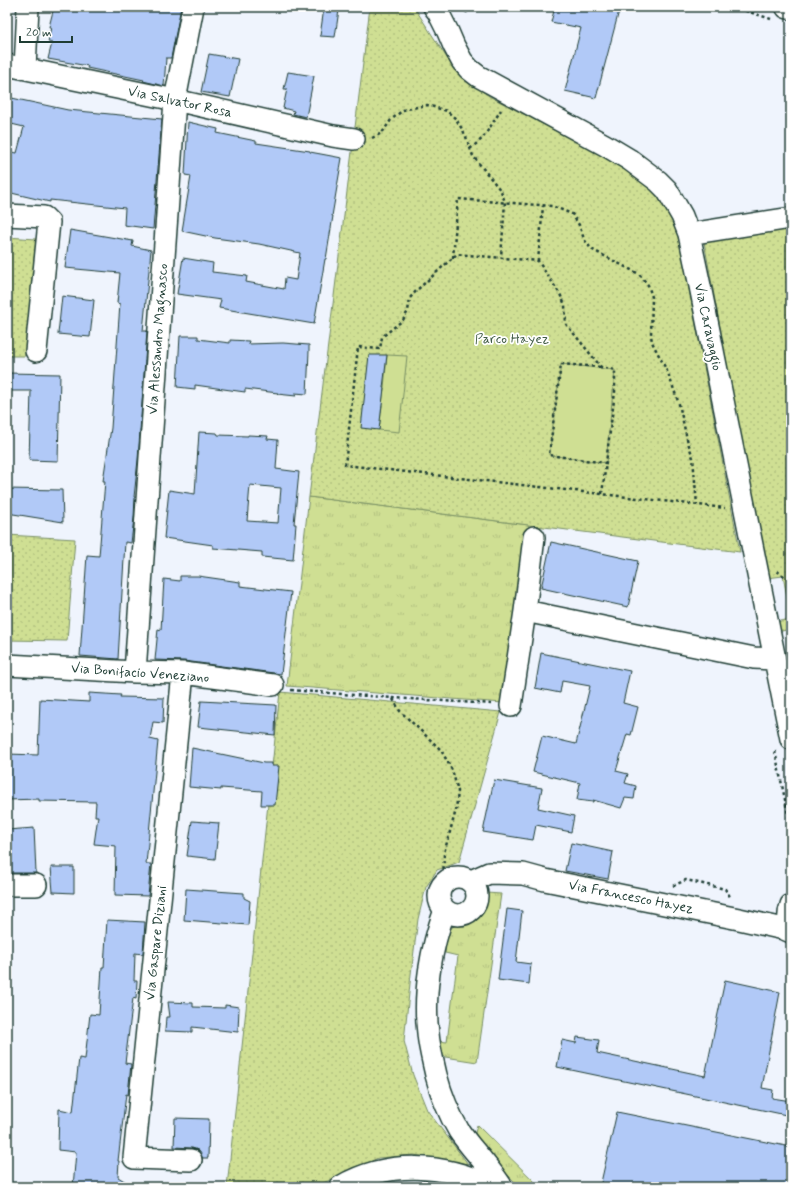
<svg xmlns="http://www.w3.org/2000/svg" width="798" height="1194" viewBox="0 0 798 1194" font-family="Mynerve,sans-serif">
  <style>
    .grass { fill: url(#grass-tufts); stroke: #778e64 }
    .park { fill: url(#park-dots); stroke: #778e64 }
    .pitch { fill: #cfdf93; stroke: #778e64 }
    .building { fill: #b1c9f7; stroke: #1f3d34; fill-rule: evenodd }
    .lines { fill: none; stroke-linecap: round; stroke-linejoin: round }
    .minor-casing { stroke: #1f3d34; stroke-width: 24 }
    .tertiary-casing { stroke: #1f3d34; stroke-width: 25 }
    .secondary-casing { stroke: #1f3d34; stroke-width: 25 }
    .path { stroke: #1f3d34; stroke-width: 2.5; stroke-dasharray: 3 3; stroke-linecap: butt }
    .minor { stroke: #fff; stroke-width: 21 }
    .tertiary { stroke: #fff; stroke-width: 22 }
    .secondary { stroke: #fff; stroke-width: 22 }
    .labels { text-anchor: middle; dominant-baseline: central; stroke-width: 3.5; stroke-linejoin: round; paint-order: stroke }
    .street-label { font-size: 14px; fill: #1f3d34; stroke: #fff }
    .park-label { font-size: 14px; fill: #425d47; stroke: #fff }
  </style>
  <defs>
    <pattern id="grass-tufts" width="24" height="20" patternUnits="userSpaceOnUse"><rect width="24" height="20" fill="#cfdf93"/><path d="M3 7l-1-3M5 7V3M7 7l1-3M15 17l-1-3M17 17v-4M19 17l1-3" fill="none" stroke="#b1c07f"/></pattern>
    <pattern id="park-dots" width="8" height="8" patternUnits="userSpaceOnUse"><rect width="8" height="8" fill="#cfdf93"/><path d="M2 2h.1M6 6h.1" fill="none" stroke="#b1c07f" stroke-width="1.8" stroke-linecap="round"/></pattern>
  </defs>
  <rect width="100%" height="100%" fill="#eff4fd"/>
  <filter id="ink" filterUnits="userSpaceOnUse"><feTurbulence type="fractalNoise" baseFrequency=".025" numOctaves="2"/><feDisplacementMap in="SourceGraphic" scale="8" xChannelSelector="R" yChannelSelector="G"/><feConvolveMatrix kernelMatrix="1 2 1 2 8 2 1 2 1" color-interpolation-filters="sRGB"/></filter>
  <g filter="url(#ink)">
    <path class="grass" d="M309,497L529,525L503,703L287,686Z
      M486,893L501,894L477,1062L439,1056V1041L447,1042L458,956L445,953C446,947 446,937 449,931C453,925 458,924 465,921C480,915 485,909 486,893Z
      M477,1125L540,1187H520C504,1171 487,1156 474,1137Z"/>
    <path class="park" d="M370,7H414L456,72L489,96L629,169L653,191L668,211L679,238L740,552L309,497Z
      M791,220V617L783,576L767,578L702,231Z
      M7,237L36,239L25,356H7Z
      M7,535L75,539L67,641L7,640Z
      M791,619V629L777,632L775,622Z
      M280,692L501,712L459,862L437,870L426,887L418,919L411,974L404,1041L413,1075L427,1110L468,1164L414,1155L378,1158L315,1187H227Z"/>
    <path class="pitch" d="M387,355L407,356L399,432L379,430L384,388Z
      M561,364L615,370L606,463L549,455Z"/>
    <path class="building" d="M54,7H181L171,58H166L164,86L143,81L144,80L87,68L88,66L48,59L52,43L48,42L51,27H49Z
      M555,7H620L596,98L565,91L581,28L551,22Z
      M324,8L339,10L335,37L320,36Z
      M209,54L238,59L230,97L201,92Z
      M288,72L314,76L306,117L293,114L294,111L283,108L287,89H284Z
      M7,97L68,110L162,119L153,229L124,225L125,208L50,200V202L7,192V151L17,153L24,127L7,123Z
      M188,122L218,129L217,133L256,141V143L310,151V152L342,158L332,216H333L326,259H325L314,324L219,308L221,300L177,294L183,258L213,263L212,272L247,276L246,282L284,289L285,278L296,280L300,253L259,244L215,238L182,231L191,176L185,175Z
      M70,230L133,241L132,246L151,250L143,331H147L138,460L134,497H135L134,518L131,543L125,542L118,659L80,656L87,555L99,556L105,481H103L111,428L120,304L117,303L120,273L65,268Z
      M62,296L94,300L90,337L58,334Z
      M180,336H198V339L230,343V340L249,341L248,344L283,343L309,345V351L307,394L295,393L296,396L277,394L278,393L245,389V392L195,385V389L177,387Z
      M369,355H387L383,388H384L379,430L361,428Z
      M7,373L60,374L58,461L29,460L31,391H7Z
      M199,432L217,433L218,435L248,436V435L268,436L267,439L278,440L276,469L299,472L294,524H296L293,560L262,557V552L213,548V545L164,538L169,490L195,494ZM250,485L281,488L278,523L247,521Z
      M7,489L62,490L63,522L7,513Z
      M551,542L638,561L628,607L541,588Z
      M180,576H198L240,582V586L291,592L281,674L184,661L155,660L158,629L161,630L164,579L180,581Z
      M541,653L630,671L623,703L638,707L631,735L627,734L616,771L628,774L625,783L636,786L634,799L625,798L621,808L593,800V802L577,800L580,783L533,772L542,736L576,744L590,686L562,681L560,693L535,688Z
      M89,693L121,695L120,697L164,698L163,723L153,722L150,739L158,741L146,864H151L148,896L115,895L116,846L94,844L98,816H95L96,802L39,801V799L7,800V754L38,755L40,699L89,702Z
      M201,701L276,705L275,735L198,727Z
      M192,748L264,763H272V766H279L275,805H261L262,791L221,788V790L189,787Z
      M494,780L542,788L538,808L574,816L571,832L536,825L533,840L483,832Z
      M192,821L219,823L215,859L187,856Z
      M34,828L36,873H7V830Z
      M571,843L613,852L608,879L565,871Z
      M51,867H74V893L53,892Z
      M186,889L244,893V898L250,901L248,925L184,920Z
      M507,909L522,911L516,962L531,964L529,984L498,980Z
      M107,920L145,922L143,954L135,953L134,981H137L136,999L133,998L125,1063L131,1064L128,1095L126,1094L118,1161H119L118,1177L134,1187H73L76,1152L58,1150L59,1109L73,1112L79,1058L85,1059L90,1014L99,1015L102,967H104Z
      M725,980L780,992L762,1088L773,1090L772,1098L791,1101V1116L557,1067L562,1040L576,1043L577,1037L599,1040L597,1053L705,1076Z
      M168,1002L193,1003V1007L225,1008V1005L239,1007L238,1032L192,1027V1032L165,1031L166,1017H170Z
      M617,1112L791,1147V1187H600Z
      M175,1118L209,1119L208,1158H202L201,1154L198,1150L192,1148L174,1147Z"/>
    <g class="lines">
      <g class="minor-casing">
        <path id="minor" d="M434,7L438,12L448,32L454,46L462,61L469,69L478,76L605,145L630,160L658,181L667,190L682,216L689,234L700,286L791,739
          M7,65L175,100L333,136L354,139
          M25,68L28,7
          M7,215L44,217L49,222L36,351
          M689,234L791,218
          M525,611L534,537
          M7,665L135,672L183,673L273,685
          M135,672L175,100L193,7
          M183,673L134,1158L191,1160
          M511,706L525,611L754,658L775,659
          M439 896a19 19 0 1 1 38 0a19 19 0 1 1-38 0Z
          M471,881L489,873L523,874L545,880L739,919L784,929L791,932
          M7,885H36
          M791,905C788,913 788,920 791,927
          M445,910C431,947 423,994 428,1033C429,1047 433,1061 436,1075C441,1094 449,1114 459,1131C463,1137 468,1143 472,1148C483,1161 493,1173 502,1187"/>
      </g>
      <g class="tertiary-casing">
        <path id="tertiary" d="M787,7L791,8"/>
      </g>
      <g class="secondary-casing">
        <path id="secondary" d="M341,1187C387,1160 444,1163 491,1187"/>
      </g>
      <path class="path" d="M734,7L771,19
        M466,13L468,7
        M372,138L382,133L391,120L403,110L427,105L447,111L456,119L465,134L473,156L501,191L505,202L501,257
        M470,149L483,138L501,110
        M453,258L458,199L552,206L572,214L579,225L584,239L591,249L639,274L648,285L652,297L651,335L652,342L668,373L679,404L687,439L693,458L697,505
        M538,261L543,206
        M600,367L561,364L549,455L606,463
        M602,494L615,392V370L601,367L566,324L565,305L560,294L538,261L457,254L417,290L410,298L408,311L403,320L382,337L380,349L358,347L345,465L725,508
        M777,571L791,581
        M291,690L393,698L493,704
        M393,699L400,711L441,750L452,770L458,791L456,810L444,853L443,885
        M775,751L791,829
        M673,886L686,880L725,889L731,898"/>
      <use href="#minor" class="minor"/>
      <use href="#tertiary" class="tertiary"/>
      <use href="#secondary" class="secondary"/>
    </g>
  </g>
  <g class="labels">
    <g class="street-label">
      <text transform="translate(180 102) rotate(12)">Via Salvator Rosa</text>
      <text transform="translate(708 327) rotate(78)">Via Caravaggio</text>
      <text transform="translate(158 339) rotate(-86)">Via Alessandro Magnasco</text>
      <text transform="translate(140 673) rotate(4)">Via Bonifacio Veneziano</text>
      <text transform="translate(631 897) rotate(11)">Via Francesco Hayez</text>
      <text transform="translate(156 943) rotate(-84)">Via Gaspare Diziani</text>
    </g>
    <g class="park-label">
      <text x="512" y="339">Parco Hayez</text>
    </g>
  </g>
  <rect width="798" height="1194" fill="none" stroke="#fff" stroke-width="24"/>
  <rect x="12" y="12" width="774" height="1170" fill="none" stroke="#1f3d34" stroke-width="1.5" filter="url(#ink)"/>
  <path d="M20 36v6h52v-6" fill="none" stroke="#1f3d34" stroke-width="2"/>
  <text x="26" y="36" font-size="12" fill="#1f3d34" stroke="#ffffff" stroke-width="3" paint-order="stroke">20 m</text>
</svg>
